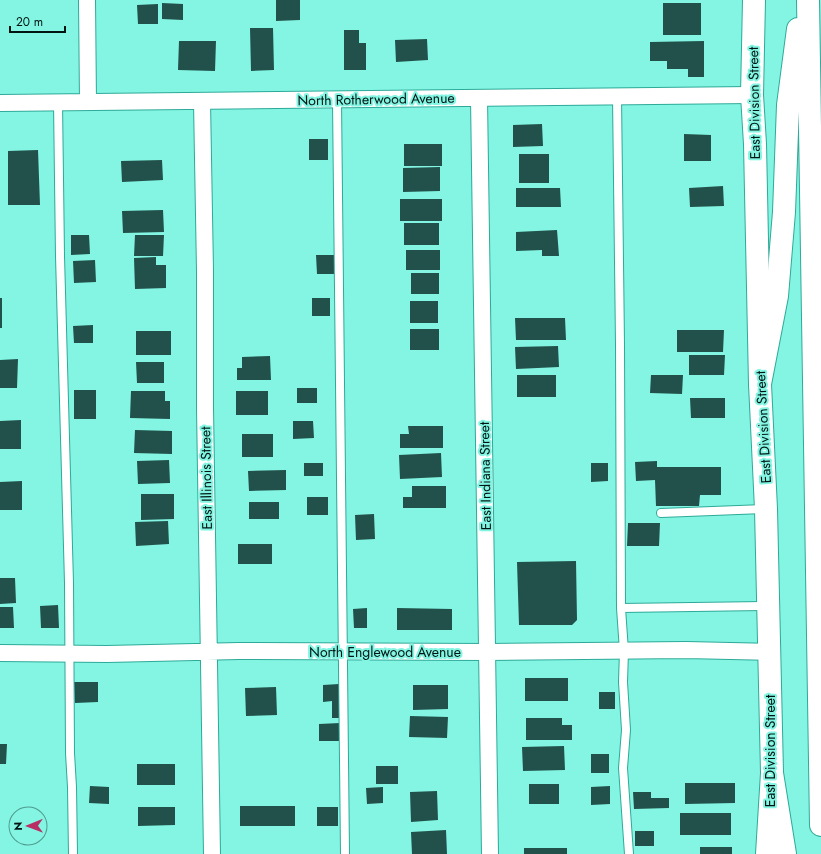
<svg xmlns="http://www.w3.org/2000/svg" width="821" height="854" viewBox="0 0 821 854" font-family="Jost,sans-serif">
  <style>
    .building { fill: #21514a }
    .lines { fill: none; stroke-linecap: round; stroke-linejoin: round }
    .lane-casing { stroke: #2eaa99; stroke-width: 10 }
    .street-casing { stroke: #2eaa99; stroke-width: 18 }
    .secondary-casing { stroke: #2eaa99; stroke-width: 24 }
    .highway-casing { stroke: #2eaa99; stroke-width: 24 }
    .lane { stroke: #fff; stroke-width: 8 }
    .street { stroke: #fff; stroke-width: 16 }
    .secondary { stroke: #fff; stroke-width: 22 }
    .highway { stroke: #fff; stroke-width: 22 }
    .labels { text-anchor: middle; dominant-baseline: central; stroke-width: 4; stroke-linejoin: round; paint-order: stroke }
    .street-label { font-size: 14px; fill: #001512; stroke: #83f5e2 }
  </style>
  <rect width="100%" height="100%" fill="#83f5e2"/>
  <path class="building" d="M276,0H300V20L276,21Z
    M162,3L183,4V20L162,19Z
    M663,3H701V35H663Z
    M158,4V24H138L137,5Z
    M250,28H273L274,70L251,71Z
    M344,30H359V43H366V70H344Z
    M427,39L428,60L396,62L395,40Z
    M179,41H216L215,71L178,70Z
    M704,41V77H688V69H667V61H650V42Z
    M542,124L543,146L513,147V125Z
    M684,134L711,135V161H684Z
    M309,139H328V160H309Z
    M404,144H442V166H404Z
    M38,150L40,205H8V151Z
    M519,154H549V183H519Z
    M162,160L163,180L122,182L121,161Z
    M440,167V191L403,192V168Z
    M723,186L724,206L690,207L689,188Z
    M516,188H560L561,207H516Z
    M400,199H442V221H400Z
    M163,210L164,232L123,233L122,211Z
    M404,223H439V245H404Z
    M557,230L559,256H542V250L516,251V232Z
    M71,235H89L90,254L71,255Z
    M135,235H164L163,256H134Z
    M406,250H440V270H406Z
    M316,255H334V274H317Z
    M156,257V265H166V288L135,289L134,258Z
    M95,260L96,282L74,283L73,261Z
    M411,273H439V294H411Z
    M0,298H2V328H0Z
    M312,298H330V316H312Z
    M410,301H438V323H410Z
    M515,318H565L566,340H516Z
    M93,325V343H74L73,326Z
    M410,329H439V350H410Z
    M677,330H724L723,352H677Z
    M136,331H171V355H136Z
    M558,346L559,367L516,369L515,347Z
    M689,355H725L724,375H689Z
    M270,356L271,380H237V368H242V357Z
    M18,359L17,388H0V360Z
    M136,362H164V383H137Z
    M517,375H556V397H517Z
    M651,375H683L682,394L650,393Z
    M297,388H317V403H297Z
    M74,390H96V419H74Z
    M131,391H165V401H170V419L130,418Z
    M236,391H268V415H236Z
    M690,398H725V418H691Z
    M21,420V449H0V421Z
    M293,421H313L314,438L293,439Z
    M408,426H443V448H400V434H409Z
    M135,430L172,431V454L134,453Z
    M242,434H273V457H242Z
    M441,453L442,477L400,479L399,455Z
    M169,460L170,483L138,484L137,461Z
    M657,461V467H721V495H700L699,506H656L655,480L636,481L635,462Z
    M304,463H323V476H304Z
    M591,463H608V481L591,482Z
    M286,470V490L249,491L248,471Z
    M22,481V510H0V482Z
    M412,486H446V508H403V497H412Z
    M141,494H174V519L141,520Z
    M307,497H328V515H307Z
    M249,502H279V519H249Z
    M374,514L375,539L356,540L355,515Z
    M168,521L169,544L136,546L135,522Z
    M628,523H660L659,546H627Z
    M238,544H272V564H238Z
    M576,561L577,620L572,625H519L517,562Z
    M0,578H15L16,603L0,604Z
    M58,605L59,628H41L40,606Z
    M0,607H13L14,628H0Z
    M367,608V628H354L353,609Z
    M397,608L452,609V630H397Z
    M525,678H568V701H525Z
    M74,682H98V702L75,703Z
    M339,684L341,718H332V701L323,702V685Z
    M413,685H448V709L413,710Z
    M276,687L277,715L246,716L245,688Z
    M599,692H615V709H599Z
    M410,716L448,717L447,738L409,737Z
    M526,718H562V725H572V740H526Z
    M340,723V741H319V724Z
    M0,744H7L6,764H0Z
    M564,746L565,770L523,771L522,747Z
    M591,754H609V773H591Z
    M137,764H175V785H137Z
    M376,766H398V784H376Z
    M685,783H735V803L685,804Z
    M529,784H559V804H529Z
    M90,786L109,787V804L89,803Z
    M610,786V804L591,805V787Z
    M383,787V803L367,804L366,788Z
    M437,791L438,820L411,822L410,792Z
    M633,792H651V798H669V808L634,809Z
    M240,806H295V826H240Z
    M138,807H175V825L138,826Z
    M317,807H338V826H317Z
    M680,813H731V835H680Z
    M446,830L447,854H412L411,832Z
    M635,831H654V846H635Z
    M700,847H732V854H700Z
    M524,848H567V854H524Z"/>
  <g class="lines">
    <g class="lane-casing">
      <path id="lane" d="M617,96L620,345L621,608L624,651L623,682L626,730L623,768L629,854
        M337,100L345,854
        M58,102L60,256L69,583L70,753L72,787L73,854
        M661,513L766,509
        M621,608L768,606"/>
    </g>
    <g class="street-casing">
      <path id="street" d="M87,0L88,102
        M479,98L490,854
        M202,101L205,271V408L212,854
        M0,103L752,95
        M0,653L107,654L239,651L488,652L686,650L770,652"/>
    </g>
    <g class="secondary-casing">
      <path id="secondary" d="M754,0L752,95L755,144L760,384L766,509L772,773L767,854"/>
    </g>
    <g class="highway-casing">
      <path id="highway" d="M808,0L821,825
        M760,384L777,296L784,212L788,105L798,29
        M772,773L785,854"/>
    </g>
    <use href="#lane" class="lane"/>
    <use href="#street" class="street"/>
    <use href="#secondary" class="secondary"/>
    <use href="#highway" class="highway"/>
  </g>
  <g class="labels">
    <g class="street-label">
      <text transform="translate(376 99) rotate(-1)">North Rotherwood Avenue</text>
      <text transform="translate(754 103) rotate(-91)">East Division Street</text>
      <text transform="translate(763 427) rotate(-93)">East Division Street</text>
      <text transform="translate(485 476) rotate(-91)">East Indiana Street</text>
      <text transform="translate(206 478) rotate(-91)">East Illinois Street</text>
      <text x="385" y="652">North Englewood Avenue</text>
      <text transform="translate(770 751) rotate(-90)">East Division Street</text>
    </g>
  </g>
  <g transform="translate(28 826) rotate(269)"><circle r="19" fill="#83f5e2" stroke="#4f9b8f"/>
  <path d="M0-3L7 15L0 10L-7 15Z" fill="#b92d65"/>
  <text y="-6" font-size="11" font-weight="bold" text-anchor="middle" fill="#001512">N</text>
  </g>
  <path d="M10 26v6h55v-6" fill="none" stroke="#001512" stroke-width="2"/>
  <text x="16" y="26" font-size="12" fill="#001512" stroke="#83f5e2" stroke-width="3" paint-order="stroke">20 m</text>
</svg>
